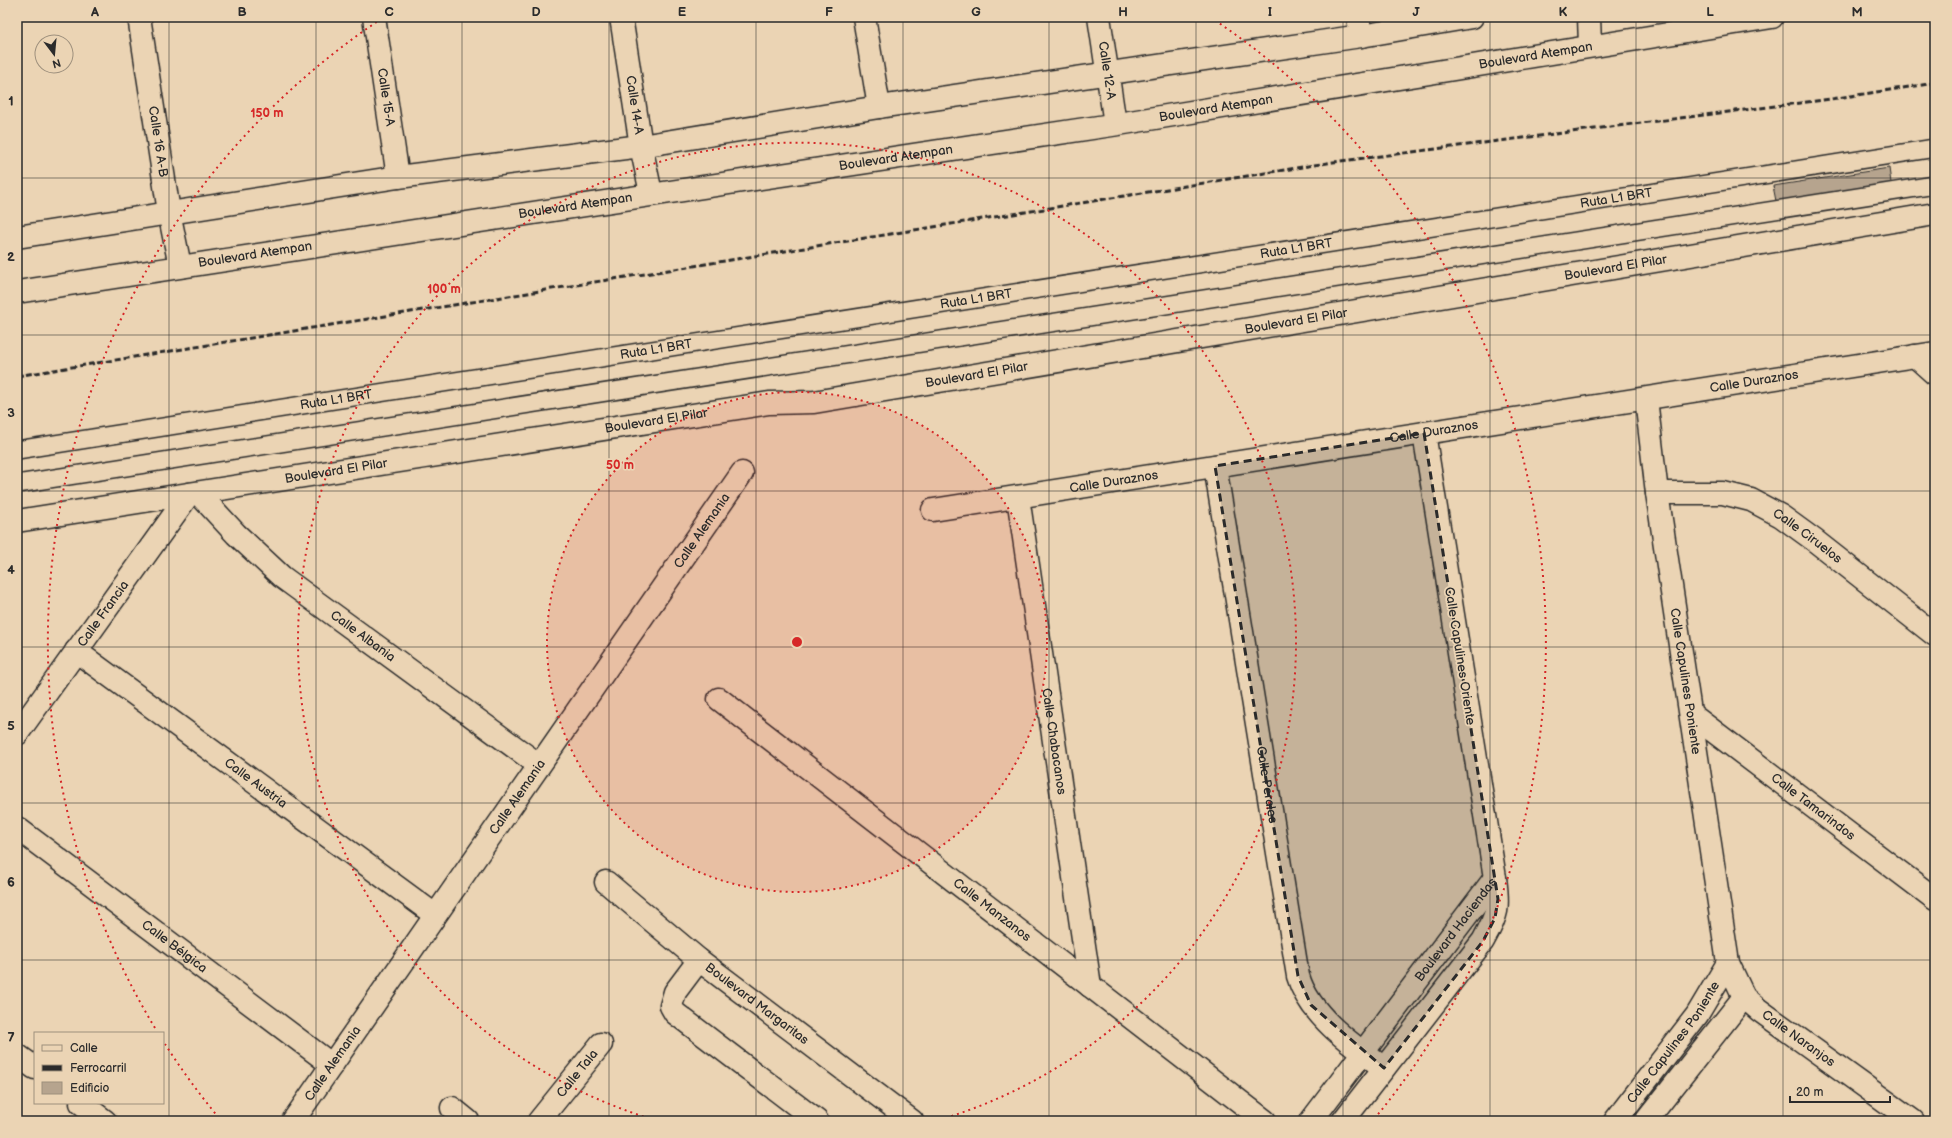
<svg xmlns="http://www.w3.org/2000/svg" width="1952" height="1138" viewBox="0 0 1952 1138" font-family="'Balsamiq Sans',sans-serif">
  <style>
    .building { fill: #b6a48e; stroke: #2b2b2b }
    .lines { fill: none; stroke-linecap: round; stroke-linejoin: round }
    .service-casing { stroke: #2b2b2b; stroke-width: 20 }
    .minor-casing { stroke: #2b2b2b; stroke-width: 25 }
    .tertiary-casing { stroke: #2b2b2b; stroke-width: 25 }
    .service { stroke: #ebd4b4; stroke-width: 17 }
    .minor { stroke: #ebd4b4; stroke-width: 22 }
    .tertiary { stroke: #ebd4b4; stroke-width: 22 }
    .rail { stroke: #2b2b2b; stroke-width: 3; stroke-dasharray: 6 3; stroke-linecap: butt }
    .marked { fill: #2b2b2b; fill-opacity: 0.2; stroke: #2b2b2b; stroke-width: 3; stroke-dasharray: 8 5; stroke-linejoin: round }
    .grid { fill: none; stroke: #2b2b2b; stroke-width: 1; stroke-opacity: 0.55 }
    .ring { fill: none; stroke: #d62828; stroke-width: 2; stroke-dasharray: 2 4 }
    .labels { text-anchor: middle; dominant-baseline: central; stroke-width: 3.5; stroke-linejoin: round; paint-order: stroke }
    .street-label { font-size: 13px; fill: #2b2b2b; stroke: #ebd4b4 }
    .centre { fill: #d62828; stroke: #ebd4b4; stroke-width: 2 }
    .ring-label { font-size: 12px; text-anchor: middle; font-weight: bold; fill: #d62828; stroke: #ebd4b4; stroke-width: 3.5; stroke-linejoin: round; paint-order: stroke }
    .neatline { fill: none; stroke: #2b2b2b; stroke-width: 1.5 }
    .grid-label { font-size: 13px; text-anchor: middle; font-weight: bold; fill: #2b2b2b }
  </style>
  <rect width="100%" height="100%" fill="#ebd4b4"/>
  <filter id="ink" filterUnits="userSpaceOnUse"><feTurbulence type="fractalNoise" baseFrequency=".025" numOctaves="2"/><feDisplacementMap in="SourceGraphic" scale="8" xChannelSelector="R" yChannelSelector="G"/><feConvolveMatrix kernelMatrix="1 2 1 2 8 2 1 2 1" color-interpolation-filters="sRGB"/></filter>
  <g filter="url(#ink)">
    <path class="building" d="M1889,168L1891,183L1776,201L1773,186Z"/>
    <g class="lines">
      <g class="service-casing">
        <g id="service">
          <path id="s1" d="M17,450L1935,148"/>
          <path d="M17,484L1935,185"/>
        </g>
      </g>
      <g class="minor-casing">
        <g id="minor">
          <path id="s2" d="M139,17L169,212L180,266"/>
          <path id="s3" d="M374,17L398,177"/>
          <path id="s4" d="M621,17L641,146L651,193"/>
          <path d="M864,17L879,107"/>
          <path id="s5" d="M1099,17L1115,124"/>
          <path d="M1358,17L1361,36"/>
          <path d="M1589,17L1590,45"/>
          <path d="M1915,356L1935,374"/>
          <path id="s6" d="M1646,399L1657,493L1728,963L1744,997L1759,1010L1913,1121"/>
          <path id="s7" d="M1215,466L1298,976C1309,1015 1352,1045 1384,1068"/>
          <path id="s8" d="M198,493L236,534L282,577L539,765"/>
          <path id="s9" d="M1657,493H1723L1751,500L1781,516L1814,540L1935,635"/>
          <path id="s10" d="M1018,497L1090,986"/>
          <path id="s11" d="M933,510L1935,353"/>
          <path id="s12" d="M17,521L769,403L814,402L1935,214"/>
          <path id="s13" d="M76,651L435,915"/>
          <path id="s14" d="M719,699L1265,1121"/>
          <path id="s15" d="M1692,715L1935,899"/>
          <path id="s16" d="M17,734L189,494"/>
          <path id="s17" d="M17,828L332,1065"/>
          <path id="s18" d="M606,882L699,960L912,1121"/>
          <path d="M699,960L675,992L671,1006L675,1013L817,1121"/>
          <path d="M17,1055L35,1068"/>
          <path d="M81,1103L105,1121"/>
          <path d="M452,1108L468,1121"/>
          <path id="s19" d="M293,1121L742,473"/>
          <path id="s20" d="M539,1121L601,1044"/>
          <path id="s21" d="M1311,1121L1495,878"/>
          <path d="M1343,1121L1483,941C1498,914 1499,908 1495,878L1424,433"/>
          <path id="s22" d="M1615,1121L1697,1015L1728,963"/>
          <path d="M1646,1121L1744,997"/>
        </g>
      </g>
      <g class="tertiary-casing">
        <g id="tertiary">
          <path d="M17,237L398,177L641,146L879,107L1361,36L1472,17"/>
          <path id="s23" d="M17,292C381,233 747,181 1112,125C1332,90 1552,52 1772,17"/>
        </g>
      </g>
      <use href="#service" class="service"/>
      <use href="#minor" class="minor"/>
      <use href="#tertiary" class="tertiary"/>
      <path class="rail" d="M17,376L1333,162L1831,99L1935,83"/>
    </g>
  </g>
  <path class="marked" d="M1424,433L1498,899L1495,918L1483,941L1384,1068L1311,1005L1298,976L1215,466Z"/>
  <path class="grid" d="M169,17V1121M316,17V1121M462,17V1121M609,17V1121M756,17V1121M903,17V1121M1049,17V1121M1196,17V1121M1343,17V1121M1490,17V1121M1636,17V1121M1783,17V1121M17,178H1935M17,335H1935M17,491H1935M17,647H1935M17,803H1935M17,960H1935"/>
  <circle cx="797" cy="642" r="250" fill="#d62828" fill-opacity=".12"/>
  <g class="ring">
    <circle cx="797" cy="642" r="250"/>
    <path d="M655 1120A499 499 0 1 1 939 1120"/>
    <path d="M219 1118A749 749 0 0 1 165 1044M155 1028A749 749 0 0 1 384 17M1210 17A749 749 0 0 1 1375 1118"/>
  </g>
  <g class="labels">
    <g class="street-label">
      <text stroke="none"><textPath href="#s23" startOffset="1537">Boulevard Atempan</textPath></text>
      <text stroke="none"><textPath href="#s5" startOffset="54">Calle 12-A</textPath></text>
      <text stroke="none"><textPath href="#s3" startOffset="81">Calle 15-A</textPath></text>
      <text stroke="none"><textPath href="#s4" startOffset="89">Calle 14-A</textPath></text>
      <text stroke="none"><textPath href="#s23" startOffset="1213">Boulevard Atempan</textPath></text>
      <text stroke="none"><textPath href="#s2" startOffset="126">Calle 16 A-B</textPath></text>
      <text stroke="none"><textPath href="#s23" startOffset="889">Boulevard Atempan</textPath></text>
      <text stroke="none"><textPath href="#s1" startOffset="1619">Ruta L1 BRT</textPath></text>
      <text stroke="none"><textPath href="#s23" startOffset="565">Boulevard Atempan</textPath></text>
      <text stroke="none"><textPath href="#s1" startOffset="1295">Ruta L1 BRT</textPath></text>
      <text stroke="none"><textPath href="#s23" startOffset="241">Boulevard Atempan</textPath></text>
      <text stroke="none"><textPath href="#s12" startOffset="1619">Boulevard El Pilar</textPath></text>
      <text stroke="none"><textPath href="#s1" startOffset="971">Ruta L1 BRT</textPath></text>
      <text stroke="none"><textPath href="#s12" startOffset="1295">Boulevard El Pilar</textPath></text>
      <text stroke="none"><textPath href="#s1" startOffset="647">Ruta L1 BRT</textPath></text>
      <text stroke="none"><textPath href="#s12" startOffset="971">Boulevard El Pilar</textPath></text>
      <text stroke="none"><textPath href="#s11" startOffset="831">Calle Duraznos</textPath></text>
      <text stroke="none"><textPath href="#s1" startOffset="323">Ruta L1 BRT</textPath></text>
      <text stroke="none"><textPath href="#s12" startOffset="647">Boulevard El Pilar</textPath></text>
      <text stroke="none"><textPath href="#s11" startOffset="507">Calle Duraznos</textPath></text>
      <text stroke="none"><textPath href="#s12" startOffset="323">Boulevard El Pilar</textPath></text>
      <text stroke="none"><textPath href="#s11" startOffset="183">Calle Duraznos</textPath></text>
      <text stroke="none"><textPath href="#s19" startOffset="718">Calle Alemania</textPath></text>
      <text stroke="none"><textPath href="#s9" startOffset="162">Calle Ciruelos</textPath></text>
      <text stroke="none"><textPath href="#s16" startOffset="148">Calle Francia</textPath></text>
      <text stroke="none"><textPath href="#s8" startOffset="219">Calle Albania</textPath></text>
      <text transform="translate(1460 656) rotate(81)">Calle Capulines Oriente</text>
      <text stroke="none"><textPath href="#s6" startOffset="285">Calle Capulines Poniente</textPath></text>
      <text stroke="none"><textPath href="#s10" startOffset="247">Calle Chabacanos</textPath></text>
      <text stroke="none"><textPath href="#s13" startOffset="223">Calle Austria</textPath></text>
      <text stroke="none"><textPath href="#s7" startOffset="323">Calle Perales</textPath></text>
      <text stroke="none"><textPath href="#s19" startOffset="394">Calle Alemania</textPath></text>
      <text stroke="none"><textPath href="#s15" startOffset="152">Calle Tamarindos</textPath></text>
      <text stroke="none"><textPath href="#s14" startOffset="345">Calle Manzanos</textPath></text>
      <text stroke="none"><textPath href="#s21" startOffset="240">Boulevard Haciendas</textPath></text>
      <text stroke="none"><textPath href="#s17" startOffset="197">Calle Bélgica</textPath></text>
      <text stroke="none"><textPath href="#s18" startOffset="194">Boulevard Margaritas</textPath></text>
      <text stroke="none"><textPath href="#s6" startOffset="676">Calle Naranjos</textPath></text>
      <text stroke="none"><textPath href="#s22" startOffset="98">Calle Capulines Poniente</textPath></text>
      <text stroke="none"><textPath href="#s19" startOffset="70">Calle Alemania</textPath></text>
      <text stroke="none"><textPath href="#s20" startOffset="61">Calle Tala</textPath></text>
    </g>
  </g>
  <circle cx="797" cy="642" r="6" class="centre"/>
  <g class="ring-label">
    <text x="267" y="117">150 m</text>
    <text x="444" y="293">100 m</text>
    <text x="620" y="469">50 m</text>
  </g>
  <rect width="1952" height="1138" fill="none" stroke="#ebd4b4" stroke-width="44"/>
  <rect x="34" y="1032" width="130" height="72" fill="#ebd4b4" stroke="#9e907d"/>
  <rect x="42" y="1045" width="20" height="6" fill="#ebd4b4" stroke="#9e907d"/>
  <text x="70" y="1052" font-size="12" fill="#2b2b2b">Calle</text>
  <rect x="42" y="1065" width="20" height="6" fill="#2b2b2b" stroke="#9e907d"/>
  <text x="70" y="1072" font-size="12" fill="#2b2b2b">Ferrocarril</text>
  <rect x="42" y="1082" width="20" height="12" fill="#b6a48e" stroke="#9e907d"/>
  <text x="70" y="1092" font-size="12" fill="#2b2b2b">Edificio</text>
  <g transform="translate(54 54) rotate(164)"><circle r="19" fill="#ebd4b4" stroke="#9e907d"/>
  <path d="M0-3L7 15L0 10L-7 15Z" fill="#2b2b2b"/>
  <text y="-6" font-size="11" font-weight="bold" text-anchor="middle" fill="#2b2b2b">N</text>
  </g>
  <path d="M1790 1096v6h100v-6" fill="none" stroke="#2b2b2b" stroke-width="2"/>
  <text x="1796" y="1096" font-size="12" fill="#2b2b2b" stroke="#ebd4b4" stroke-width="3" paint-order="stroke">20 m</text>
  <rect x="22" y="22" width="1908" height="1094" class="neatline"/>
  <g class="grid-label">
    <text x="95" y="16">A</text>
    <text x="242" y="16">B</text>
    <text x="389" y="16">C</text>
    <text x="536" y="16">D</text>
    <text x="682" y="16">E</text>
    <text x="829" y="16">F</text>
    <text x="976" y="16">G</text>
    <text x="1123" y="16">H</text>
    <text x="1270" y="16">I</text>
    <text x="1416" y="16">J</text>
    <text x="1563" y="16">K</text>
    <text x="1710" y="16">L</text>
    <text x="1857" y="16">M</text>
    <text x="11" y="105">1</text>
    <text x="11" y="261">2</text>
    <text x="11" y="417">3</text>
    <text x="11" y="574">4</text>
    <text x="11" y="730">5</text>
    <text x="11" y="886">6</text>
    <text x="11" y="1042">7</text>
  </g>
</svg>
